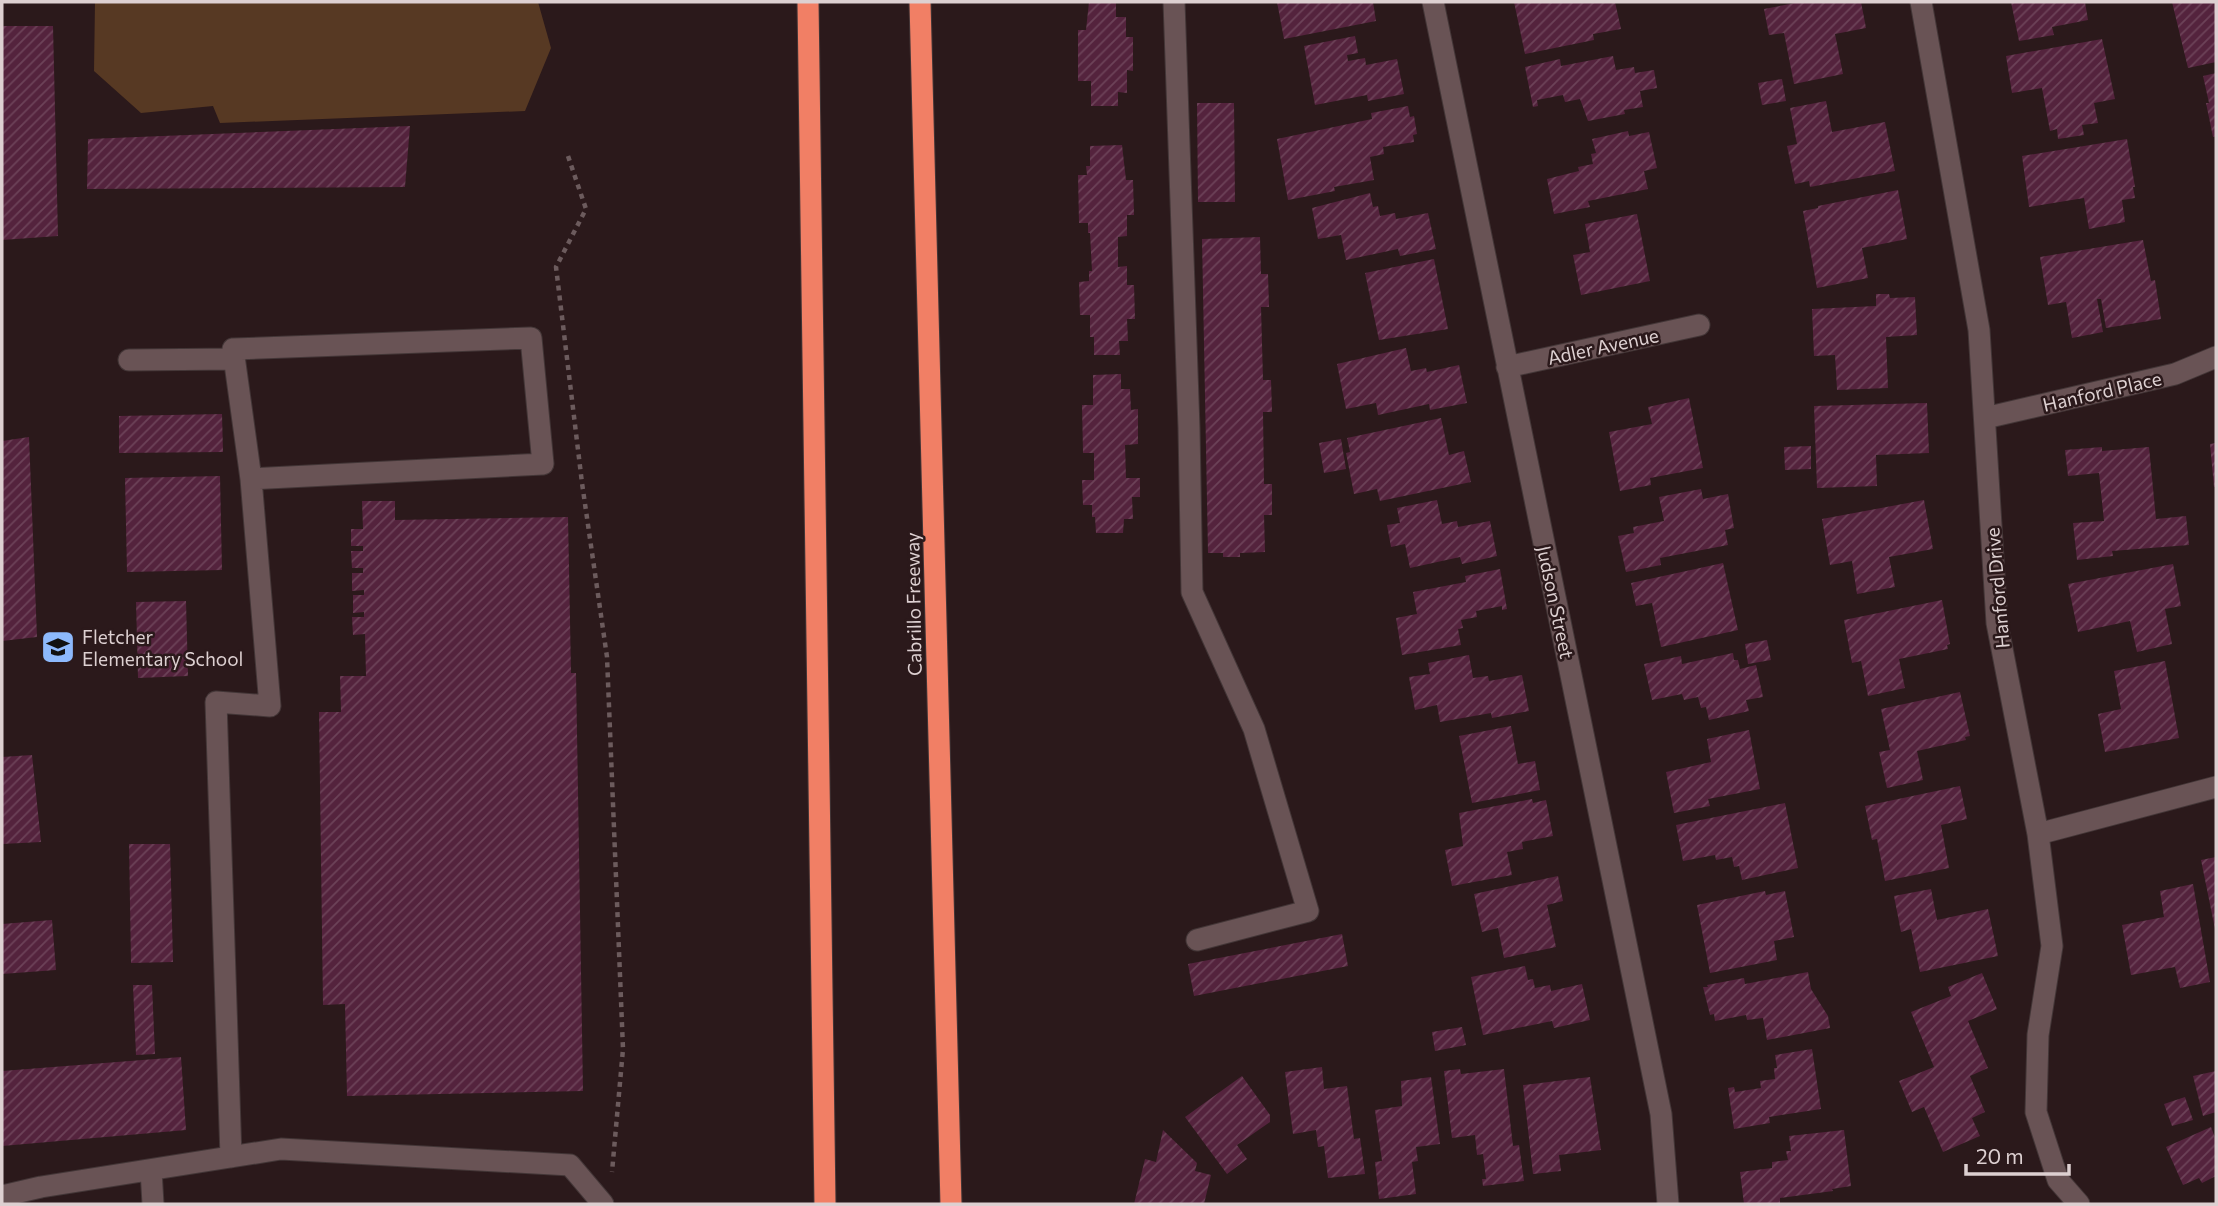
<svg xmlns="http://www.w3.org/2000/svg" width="2218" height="1206" viewBox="0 0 2218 1206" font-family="Commissioner,sans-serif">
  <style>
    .green { fill: #573923 }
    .building { fill: url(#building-hatch) }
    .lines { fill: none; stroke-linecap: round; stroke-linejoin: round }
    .lane-casing { stroke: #433637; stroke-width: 23 }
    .street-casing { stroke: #433637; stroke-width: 23 }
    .highway-casing { stroke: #433637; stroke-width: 23 }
    .path { stroke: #6c5b5d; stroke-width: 4.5; stroke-dasharray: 5 5; stroke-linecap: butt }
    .lane { stroke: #695355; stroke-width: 21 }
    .street { stroke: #695355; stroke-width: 21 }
    .highway { stroke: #f17f65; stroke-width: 21 }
    .labels { text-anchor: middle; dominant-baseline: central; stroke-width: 5; stroke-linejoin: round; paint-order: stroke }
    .street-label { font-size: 19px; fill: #ddd0d1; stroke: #2b191b }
    .poi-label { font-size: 19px; fill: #ddd0d1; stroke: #2b191b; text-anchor: start }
  </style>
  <defs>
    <pattern id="building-hatch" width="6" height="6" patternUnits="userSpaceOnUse" patternTransform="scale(1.75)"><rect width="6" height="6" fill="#54233d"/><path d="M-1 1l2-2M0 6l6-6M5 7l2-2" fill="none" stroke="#6c4258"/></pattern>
  </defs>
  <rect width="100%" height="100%" fill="#2b191b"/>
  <path class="green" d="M95,2H538L551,48L525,111L220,123L213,106L141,113L94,71Z"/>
  <path class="building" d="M1089,2H1116V17H1126V37H1133V71L1127,70V93L1118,92V106H1091V81H1078V30H1086Z
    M1277,2H1373L1376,21L1284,39Z
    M1514,2H1615L1621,29L1593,34L1594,40L1525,54Z
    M1800,2H1861L1866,28L1835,34L1843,74L1794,84L1784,33L1769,35L1764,9Z
    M2011,2H2085L2088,20L2052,27L2054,35L2019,41Z
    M2172,2H2216V62L2188,68Z
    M2,26H53L58,236L2,240Z
    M1355,36L1358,53L1347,55L1348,61L1365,58L1366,65L1397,59L1404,94L1368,101L1367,95L1315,105L1304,46Z
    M2102,39L2115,99L2094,103L2098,123L2082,125L2084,135L2058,139L2057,129L2050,131L2042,88L2012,93L2006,56Z
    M1613,56L1616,70L1634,67L1635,73L1654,70L1657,88L1640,91L1643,107L1624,110L1625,114L1588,121L1580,99L1565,102L1563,95L1537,100L1538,106L1533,107L1525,67L1560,59L1561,66Z
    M2216,73V136L2213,137L2206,103H2209L2203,76Z
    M1782,79L1786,101L1762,105L1758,83Z
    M1826,101L1832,132L1885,122L1895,171L1810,187L1809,181L1795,184L1787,146L1797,144L1790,108Z
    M1197,103H1234L1235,202H1198Z
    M1408,106L1410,117L1414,116L1417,134L1413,135L1414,142L1383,147L1384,154L1370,157L1374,180L1334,187L1335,191L1288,200L1277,139L1372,119L1371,113Z
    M410,126L405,187L87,189L88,139Z
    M1628,131L1629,136L1649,132L1657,168L1644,171L1648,189L1588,201L1590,207L1554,214L1547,179L1579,171L1578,167L1593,164L1591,154L1596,153L1592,139Z
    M2127,139L2135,187H2133L2135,198L2122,200L2125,222L2089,229L2084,198L2029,207L2022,156Z
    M1122,145L1126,180H1133L1134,215H1127V236L1118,237V267L1127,266V285H1134L1135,319H1127L1128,341H1119L1120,355H1094V337H1090V315H1080L1079,282L1089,281V271H1092L1090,233H1088V223H1079L1078,175H1087L1086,166H1090V146Z
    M1898,190L1907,239L1862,248L1868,278L1817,288L1803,211L1818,208V206Z
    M1370,193L1373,207L1378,206L1380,216L1395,213L1396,219L1428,213L1436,249L1400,256L1398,249L1346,260L1341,235L1318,239L1312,208Z
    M1637,214L1650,281L1581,295L1573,255L1590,252L1585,224Z
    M1260,237L1261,274H1268L1269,307H1261L1263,380H1271L1272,412H1263L1264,484H1272V515H1264L1265,552L1240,553V557H1223V553H1208L1202,239Z
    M2143,240L2151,281L2155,280L2161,319L2106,328L2101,299H2097L2103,332L2072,338L2066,302L2048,305L2040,257Z
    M1434,259L1448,329L1379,340L1365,273Z
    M1876,294H1889L1890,298L1915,297L1917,335L1886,337L1888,388L1837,390L1835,355L1814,356L1812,309L1876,306Z
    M1406,348L1411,371L1426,368L1427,372L1459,365L1467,403L1430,410L1429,404L1378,415L1376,403L1346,409L1337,364Z
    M1121,374V389H1130L1131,410L1138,409V444L1125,445L1126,478H1140V497H1132L1133,519H1124L1123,533H1096L1095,517H1092V505H1083L1082,480H1094V453H1083L1082,405H1093V375Z
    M1689,398L1703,468L1650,478L1651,485L1620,491L1609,432L1652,424L1648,407Z
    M1927,403L1929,453L1876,455L1877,486L1817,488L1814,406Z
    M222,414L223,452L119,453V416Z
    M1441,418L1449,455L1464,451L1471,482L1380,501L1377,489L1354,494L1346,453L1350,452L1347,438Z
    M29,437L37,637L2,641V441Z
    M1341,439L1346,469L1324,473L1319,443Z
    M2216,443V487H2214L2210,444Z
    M1811,446V469L1785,470L1784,447Z
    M2102,447V451L2149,447L2156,519L2186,516L2189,545L2112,551L2113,556L2077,560L2073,523L2104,521L2099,473L2068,476L2065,450Z
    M220,476L222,570L127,572L125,478Z
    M1701,489L1703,499L1728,494L1734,528L1725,530L1728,545L1660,558L1661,565L1626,572L1618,536L1634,533L1633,527L1664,521L1659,497Z
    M1437,500L1442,524L1457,521L1458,527L1490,521L1497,556L1462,564L1460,557L1410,568L1405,544L1391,547L1387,525L1400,523L1397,508Z
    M1924,500L1933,549L1889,557L1895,587L1857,594L1852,561L1830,565L1822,519Z
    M362,501H395V520L568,517L571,673H576L583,1091L347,1096L345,1004L323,1005L319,712H341L340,676H366L365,634L353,635L352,617H364V612L353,613V595H364V590L352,591V573H363V568H352L351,551H363V546H351V529H363Z
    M1723,563L1738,630L1661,647L1652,603L1636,606L1631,583Z
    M2173,564L2181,606L2165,609L2172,644L2137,652L2130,621L2078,632L2068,584Z
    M1500,569L1507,609L1502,610V606L1476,611L1477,617L1461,620L1463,628L1458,629L1461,645L1402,655L1396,618L1417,614L1413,592L1466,582L1465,576Z
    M1942,600L1950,644L1947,645L1948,649L1899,659L1905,688L1868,696L1861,661L1852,663L1844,620Z
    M186,601L188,676L138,678L136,602Z
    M1767,640L1771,660L1748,664L1745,644Z
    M1733,653L1734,660H1738L1740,669L1756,665L1763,697L1746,700L1749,711L1709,720L1706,707L1701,708L1698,697L1684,700L1682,694L1652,700L1644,664L1681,656L1682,664Z
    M1469,655L1473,678L1488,676L1489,681L1522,675L1529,711L1492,718L1491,713L1440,722L1437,705L1415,710L1409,677L1430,674L1428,663Z
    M2165,661L2179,738L2105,752L2098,714L2121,709L2114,671Z
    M1960,692L1970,736L1965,737L1966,740L1917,751L1923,780L1887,788L1879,752L1890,750L1881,709Z
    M1511,726L1518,764L1535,761L1540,790L1472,803L1459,736Z
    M1749,730L1760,789L1708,799L1710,806L1674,813L1666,772L1711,762L1707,739Z
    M32,755L41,842L2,844V757Z
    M1960,786L1967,819L1941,825L1949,868L1885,881L1877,839L1872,840L1865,806Z
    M1532,799L1533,803L1546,800L1553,836L1522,842L1523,849L1507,852L1512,875L1452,886L1445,850L1463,846L1459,813Z
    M1785,803L1798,868L1742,880L1739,866L1734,867L1732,857L1716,860L1715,855L1683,861L1676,825Z
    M129,844H170L173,962L131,963Z
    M2216,857V929H2215L2201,860Z
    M1558,876L1563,901L1547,905L1556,947L1504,958L1498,928L1482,932L1474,894Z
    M2193,884L2210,982L2180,988L2175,967L2131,975L2122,925L2164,917L2160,891Z
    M1931,889L1937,920L1988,909L1998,956L1920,972L1911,929L1901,932L1894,896Z
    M1765,891L1766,895L1785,891L1794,937L1774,941L1777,960L1710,973L1697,905Z
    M52,920L56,970L2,974V924Z
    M1342,934L1348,966L1194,996L1188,964Z
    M1525,966L1528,980L1533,979L1535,988L1550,985L1551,991L1582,984L1590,1020L1554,1028L1552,1021L1483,1035L1471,977Z
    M1808,972L1811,989L1828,1016L1830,1028L1767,1040L1763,1018L1747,1020L1746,1015L1715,1021L1714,1014L1710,1015L1703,987H1708L1707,985L1744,978L1745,984Z
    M1982,973L1997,1009L1968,1021L1988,1068L1970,1076L1985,1112L1972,1118L1980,1136L1943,1152L1924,1107L1912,1112L1899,1081L1934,1067L1911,1012L1951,996L1948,987Z
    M133,985H152L155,1054L136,1055Z
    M1462,1027L1466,1045L1435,1051L1432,1032Z
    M1812,1049L1821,1109L1769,1117L1770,1123L1734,1129L1728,1088L1734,1087L1735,1092L1761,1088L1760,1081L1775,1079L1774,1068H1777L1775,1055Z
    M181,1057L186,1130L2,1146V1071Z
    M1322,1067L1324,1089L1347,1086L1354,1139L1360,1138L1365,1174L1328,1178L1324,1146L1318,1147L1316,1130L1293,1134L1285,1072Z
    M1460,1069L1461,1074L1504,1069L1513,1146L1519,1145L1524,1181L1483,1186L1482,1179H1486L1483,1154L1477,1155L1475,1135L1452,1138L1444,1071Z
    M2216,1071V1112L2203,1116L2193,1076Z
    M1242,1076L1270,1115V1122L1237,1145L1247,1159L1227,1174L1185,1117Z
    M1431,1077L1440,1144L1416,1147L1418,1161L1412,1162L1416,1194L1379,1199L1375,1162L1382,1161L1375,1110L1402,1106L1401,1081Z
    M1590,1077L1601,1150L1559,1155L1561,1171L1533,1174L1523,1085Z
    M2185,1097L2193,1120L2172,1126L2164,1104Z
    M2211,1127L2216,1140V1176L2202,1183L2199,1178L2183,1185L2166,1147Z
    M1163,1130L1197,1163L1195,1171L1211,1175L1204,1204H1134L1145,1159L1156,1162Z
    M1844,1130L1851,1186L1832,1189L1833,1191L1780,1198V1204H1744L1740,1172L1772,1168V1162L1788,1160L1786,1151H1791L1789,1136Z"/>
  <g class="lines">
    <g class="lane-casing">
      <path id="lane" d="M1174,2L1189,428L1192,592L1254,729L1308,911L1197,940
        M129,360L235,359
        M231,1157L216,702L270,706L251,479L233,349L531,338L543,464L251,479
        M151,1170L153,1204
        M2,1196L41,1187L281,1149L570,1165L603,1204"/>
    </g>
    <g class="street-casing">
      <path id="street" d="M1433,2L1661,1114L1668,1204
        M1921,2L1979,330L1997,623L2038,834L2052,946L2038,1035L2036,1112L2058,1180L2079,1204
        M1507,367L1699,325
        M1985,418L2175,374L2216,357
        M2038,834L2216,787"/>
    </g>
    <g class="highway-casing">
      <path id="highway" d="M808,2L825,1204
        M920,2L951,1204"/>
    </g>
    <path class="path" d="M568,156L586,209L556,267L582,483L607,657L623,1049L612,1172"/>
    <use href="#lane" class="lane"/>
    <use href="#street" class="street"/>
    <use href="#highway" class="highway"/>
  </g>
  <defs>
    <g id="school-square" transform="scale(1.75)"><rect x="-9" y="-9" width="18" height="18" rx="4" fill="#8db9fc" stroke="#2b191b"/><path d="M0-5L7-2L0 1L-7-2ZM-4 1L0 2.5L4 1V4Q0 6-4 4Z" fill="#111"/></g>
  </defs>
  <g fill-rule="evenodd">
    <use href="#school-square" x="58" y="647"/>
  </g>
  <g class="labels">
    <g class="street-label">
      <text transform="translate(1603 346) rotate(-12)">Adler Avenue</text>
      <text transform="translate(2102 391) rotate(-13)">Hanford Place</text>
      <text transform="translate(1997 588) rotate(-95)">Hanford Drive</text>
      <text transform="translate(1556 602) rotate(78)">Judson Street</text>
      <text transform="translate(913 604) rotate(-91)">Cabrillo Freeway</text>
    </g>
    <g class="poi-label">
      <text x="82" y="636">Fletcher<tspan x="82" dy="22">Elementary School</tspan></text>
    </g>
  </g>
  <rect width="2218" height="1206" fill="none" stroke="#ddd0d1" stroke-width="7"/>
  <path d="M1966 1164v10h103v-10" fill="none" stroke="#ddd0d1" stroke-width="3.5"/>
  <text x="1976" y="1164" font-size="21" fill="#ddd0d1" stroke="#2b191b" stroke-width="5" paint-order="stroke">20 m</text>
</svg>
